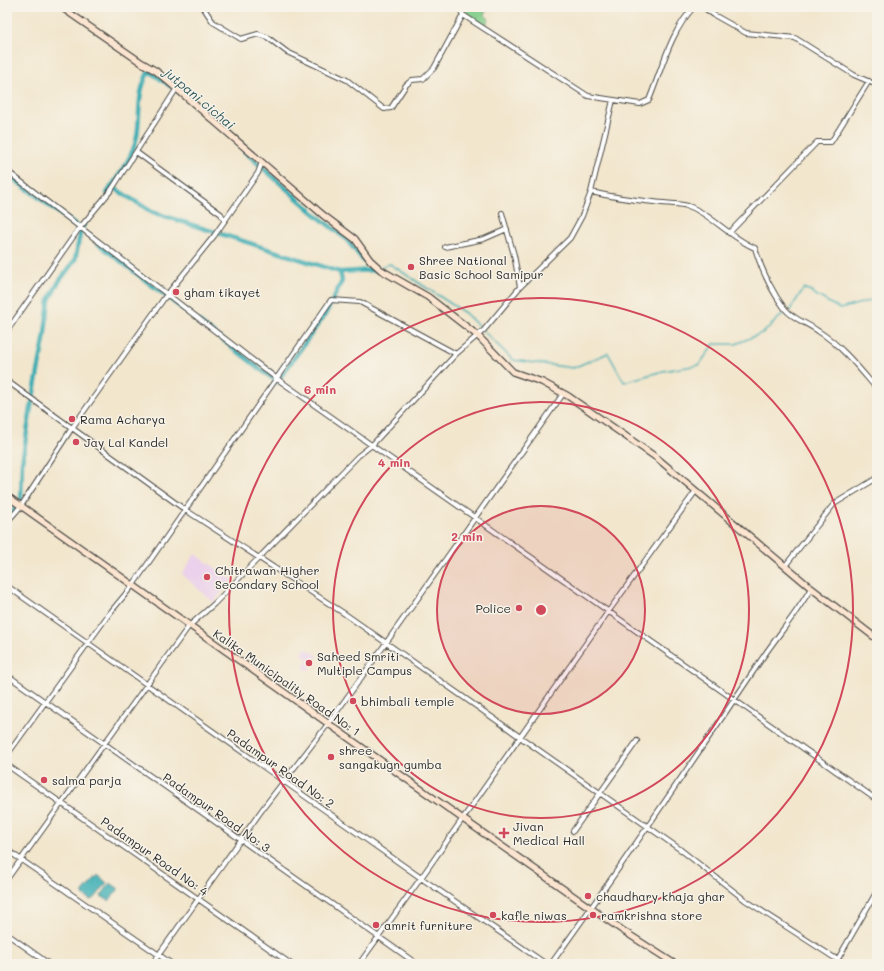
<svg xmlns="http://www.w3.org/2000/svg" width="884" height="971" viewBox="0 0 884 971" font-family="Mali,sans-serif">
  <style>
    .built { fill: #ebd1eb }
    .green { fill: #83cd8b; stroke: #577c5b }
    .water { fill: #3badb4; stroke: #336c70 }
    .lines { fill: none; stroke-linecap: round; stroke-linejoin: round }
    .stream { stroke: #3badb4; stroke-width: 1.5 }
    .canal { stroke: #3badb4; stroke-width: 4.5 }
    .street-casing { stroke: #494743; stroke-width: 6 }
    .secondary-casing { stroke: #494743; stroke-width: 8 }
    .street { stroke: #fff; stroke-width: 4 }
    .secondary { stroke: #fce5d0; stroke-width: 5.5 }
    .ring { fill: none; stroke: #d1495b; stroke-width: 2 }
    .poi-dot { fill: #d1495b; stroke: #f7f3e8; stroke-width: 1.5 }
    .labels { text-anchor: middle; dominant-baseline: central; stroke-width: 3; stroke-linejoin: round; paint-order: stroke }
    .poi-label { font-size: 12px; fill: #2b2b2b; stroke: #f7f3e8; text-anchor: start }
    .street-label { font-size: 12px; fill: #2b2b2b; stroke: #f7f3e8 }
    .water-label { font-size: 13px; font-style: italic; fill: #31585b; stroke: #f7f3e8 }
    .centre { fill: #d1495b; stroke: #f7f3e8; stroke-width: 2 }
    .ring-label { font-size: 12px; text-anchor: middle; font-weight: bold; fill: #d1495b; stroke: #f7f3e8; stroke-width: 3; stroke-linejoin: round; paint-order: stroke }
  </style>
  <rect width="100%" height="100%" fill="#f7f3e8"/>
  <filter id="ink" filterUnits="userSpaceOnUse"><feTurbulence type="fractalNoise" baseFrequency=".025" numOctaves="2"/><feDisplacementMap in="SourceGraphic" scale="8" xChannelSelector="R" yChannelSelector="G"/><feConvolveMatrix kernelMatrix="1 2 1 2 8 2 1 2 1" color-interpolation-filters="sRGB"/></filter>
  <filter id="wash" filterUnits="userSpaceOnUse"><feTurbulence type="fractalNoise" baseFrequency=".012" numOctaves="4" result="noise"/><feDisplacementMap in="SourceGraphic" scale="16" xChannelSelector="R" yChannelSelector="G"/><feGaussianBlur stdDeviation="0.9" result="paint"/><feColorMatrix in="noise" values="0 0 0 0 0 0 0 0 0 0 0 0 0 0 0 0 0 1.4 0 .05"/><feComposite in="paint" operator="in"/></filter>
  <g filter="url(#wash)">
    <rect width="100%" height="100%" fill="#f2e6cd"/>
    <path class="built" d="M195,554L233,580L213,602L182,574Z
      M305,648L318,656L308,671L303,667L308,659L302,654Z"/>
    <path class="green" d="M462,7H490L484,14L489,19L485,26L472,18Z"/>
    <path class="water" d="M98,875L107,883L95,898L90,900L83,895V892Z
      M110,883L118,888V890L109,901L101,896Z"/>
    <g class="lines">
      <path class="stream" d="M381,267L390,264L465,313L513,360L573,368L608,353L624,382L663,371L699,365L714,344H736L764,332L784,313
        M790,310L804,288L840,309L872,300L877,295"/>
      <path class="canal" d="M245,152L316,215L346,239L363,260L375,270
        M7,174L79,228
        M111,186L152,212L340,272
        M107,193C118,177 134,155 137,136C141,112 136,94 149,71L170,86
        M97,243L277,382L325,315L342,281L340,272L375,270
        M33,398L44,340L49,300L58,283L75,260L81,229L84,225
        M7,519L21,500L22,462L32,402"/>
    </g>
  </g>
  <g filter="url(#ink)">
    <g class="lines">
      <g class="street-casing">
        <path id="street" d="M203,7L213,22L241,39L258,34L267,37L287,52L347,80L384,109L391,108L406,85L412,80L423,79L434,68L463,15
          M459,7L463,15L588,96L640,104L649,100C662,69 670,32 694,7
          M703,7L714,15L746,33L795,38L854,75L877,85
          M136,152L221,214L224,220
          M7,171L276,378L877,800
          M591,192L613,100
          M502,213L514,255L520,287
          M729,233L817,142H831L869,81
          M445,247L484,239L507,229
          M7,331L78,230L112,189L177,88
          M7,381L184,509L345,614L681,850L745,900L844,964
          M7,522L21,506L72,428L165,297L214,236L258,173L262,162
          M785,566L834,504L877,478
          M7,586L421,878L546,964
          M7,675L417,964
          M7,755L109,614L133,585L331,300L360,302L456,354
          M7,765L291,964
          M573,831L637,741
          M7,850L172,964
          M7,879L189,626L214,604L358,456L372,445L456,354L484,330L520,287L570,238L582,216L591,192C612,197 633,200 654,202C665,204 677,203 688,206C708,212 732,239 755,248C761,268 772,292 785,309C793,319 807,323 818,331C842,346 859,368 877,389
          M7,934L49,964
          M152,964L264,807L328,724L386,643L563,394
          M359,964L421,878L608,612L695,492
          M551,964C622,865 691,764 759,663C776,637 796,615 811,588
          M835,964L877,891"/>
      </g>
      <g class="secondary-casing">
        <path id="secondary" d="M61,7L142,63L156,71L323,215L355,239L370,260L381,270L428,297L477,335L513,372L542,382L568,396L657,458L811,588L877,639
          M7,496L463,819L622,930L675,964"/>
      </g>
      <use href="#street" class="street"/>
      <use href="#secondary" class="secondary"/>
    </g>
  </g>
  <circle cx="541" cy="610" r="104" fill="#d1495b" fill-opacity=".12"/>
  <g class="ring">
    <circle cx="541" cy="610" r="104"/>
    <circle cx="541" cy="610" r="208"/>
    <circle cx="541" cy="610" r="312"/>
  </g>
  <g class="poi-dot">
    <circle cx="411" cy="267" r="4"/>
    <circle cx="176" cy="292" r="4"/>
    <circle cx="72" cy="419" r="4"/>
    <circle cx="76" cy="442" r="4"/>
    <circle cx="207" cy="577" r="4"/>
    <circle cx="519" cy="608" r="4"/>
    <circle cx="309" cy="663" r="4"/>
    <circle cx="353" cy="701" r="4"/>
    <circle cx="331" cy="757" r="4"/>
    <circle cx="44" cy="780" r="4"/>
    <path d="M502 827h4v4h4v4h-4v4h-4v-4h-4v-4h4z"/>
    <circle cx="588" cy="896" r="4"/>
    <circle cx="493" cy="915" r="4"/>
    <circle cx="593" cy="915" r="4"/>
    <circle cx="376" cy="925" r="4"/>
  </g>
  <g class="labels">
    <g class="poi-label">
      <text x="419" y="260">Shree National<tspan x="419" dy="14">Basic School Samipur</tspan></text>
      <text x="184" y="292">gham tikayet</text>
      <text x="80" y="419">Rama Acharya</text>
      <text x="84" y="442">Jay Lal Kandel</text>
      <text x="215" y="570">Chitrawan Higher<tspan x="215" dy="14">Secondary School</tspan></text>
      <text x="511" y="608" text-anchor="end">Police</text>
      <text x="317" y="656">Saheed Smriti<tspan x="317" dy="14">Multiple Campus</tspan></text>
      <text x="361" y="701">bhimbali temple</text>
      <text x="339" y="750">shree<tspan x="339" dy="14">sangakugn gumba</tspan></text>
      <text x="52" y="780">salma parja</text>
      <text x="513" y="826">Jivan<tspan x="513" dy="14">Medical Hall</tspan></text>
      <text x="596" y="896">chaudhary khaja ghar</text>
      <text x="501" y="915">kafle niwas</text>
      <text x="601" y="915">ramkrishna store</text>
      <text x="384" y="925">amrit furniture</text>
    </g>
    <g class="street-label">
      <text transform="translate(287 682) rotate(35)">Kalika Municipality Road No: 1</text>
      <text transform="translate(281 768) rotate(35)">Padampur Road No: 2</text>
      <text transform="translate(217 812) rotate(35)">Padampur Road No: 3</text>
      <text transform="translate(155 856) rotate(35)">Padampur Road No: 4</text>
    </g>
    <g class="water-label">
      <text transform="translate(200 98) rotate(40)">jutpani cichai</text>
    </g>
  </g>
  <circle cx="541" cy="610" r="6" class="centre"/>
  <g class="ring-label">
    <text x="320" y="394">6 min</text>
    <text x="394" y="467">4 min</text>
    <text x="467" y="541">2 min</text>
  </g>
  <rect width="884" height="971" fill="none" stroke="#f7f3e8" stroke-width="24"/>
</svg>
